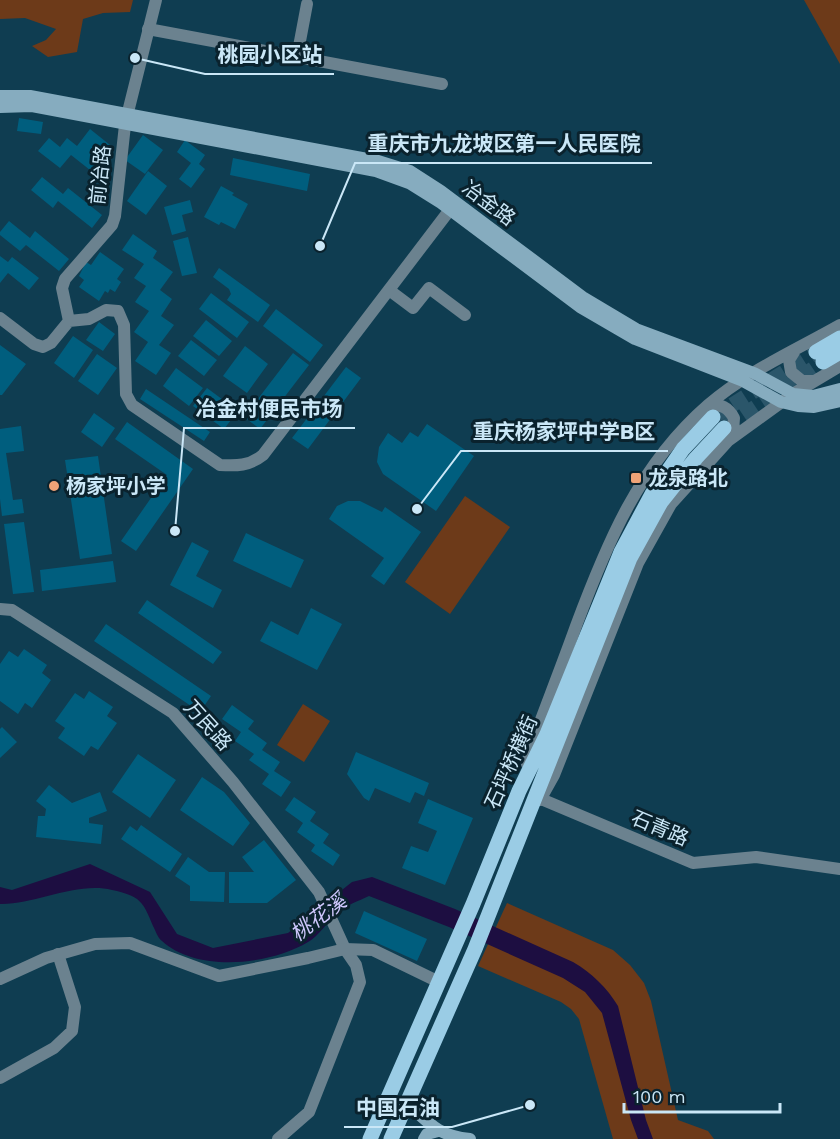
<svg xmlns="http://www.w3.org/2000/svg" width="840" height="1139" viewBox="0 0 840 1139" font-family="'Work Sans','Noto Sans SC',sans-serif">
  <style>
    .green { fill: #6d3a19 }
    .water { fill: #1d0e41 }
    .building { fill: #005e7e }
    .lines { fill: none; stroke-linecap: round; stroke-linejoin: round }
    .primary-tunnel { stroke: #2b566a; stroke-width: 15; stroke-dasharray: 15 8; stroke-linecap: butt }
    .minor { stroke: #6b828f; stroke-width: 12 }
    .tertiary { stroke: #6b828f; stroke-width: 12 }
    .secondary { stroke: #86acbf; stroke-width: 12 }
    .primary { stroke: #9acce5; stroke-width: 15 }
    .poi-dot { fill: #efa377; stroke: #0a222d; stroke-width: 2 }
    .labels { text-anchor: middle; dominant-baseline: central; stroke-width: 6; stroke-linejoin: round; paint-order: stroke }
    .street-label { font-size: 20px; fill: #cae7f7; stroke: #0a222d }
    .poi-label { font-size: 20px; font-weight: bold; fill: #cae7f7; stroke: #0a222d; text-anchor: start }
    .water-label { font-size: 21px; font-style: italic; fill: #cec7fc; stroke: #0a222d }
    .leader { fill: none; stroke: #cae7f7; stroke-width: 2 }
    .callout-dot { fill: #cae7f7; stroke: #0a222d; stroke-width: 2 }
    .callout-label { font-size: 21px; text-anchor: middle; font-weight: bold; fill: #cae7f7; stroke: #0a222d; stroke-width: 6; stroke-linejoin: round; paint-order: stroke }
  </style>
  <rect width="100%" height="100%" fill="#0f3d51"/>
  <path class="green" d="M0,0H133L130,12L103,13L83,19L77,52L48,57L32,46L46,40L56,29L25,18L0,19Z
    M804,0H840V64Z
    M465,496L510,527L450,614L405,582Z
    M303,704L330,721L304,762L277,745Z
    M507,903L613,950L630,965L644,983L651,1001L678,1120L708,1131L714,1139H613L579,1019L571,1009L561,1002L478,966Z"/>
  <path class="water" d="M90,864L150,892L177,934L213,948L288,933L352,882L372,877L455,909L573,962C592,973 607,988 618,1006L646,1120L653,1139H638L631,1120L602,1013L585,992L563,978L449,927L369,896C359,901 345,905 337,913C327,922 319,936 308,942C270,965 197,973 162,941C157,937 156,931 153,926C143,901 140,896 112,890C77,881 34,905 0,904V887L12,890Z"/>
  <path class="building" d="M19,118L43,122L41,134L17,131Z
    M90,129L110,145L90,170L71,155L60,168L38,151L49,138L60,147L67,138L77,146Z
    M143,135L163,150L145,174L125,160Z
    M185,140L205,155L199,164L205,169L191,188L179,179L191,163L177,152Z
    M233,158L310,174L307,191L230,175Z
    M148,171L167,186L146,215L127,201Z
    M42,177L63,194L68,188L102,215L92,228L58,201L53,208L31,190Z
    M221,186L234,193L232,195L248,204L235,229L221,222L219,225L204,217Z
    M190,200L193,212L182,215L186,231L172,235L164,207Z
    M9,221L30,238L35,231L69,259L59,271L26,245L20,251L0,235V232Z
    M133,234L157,251L153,258L173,272L160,290L172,299L161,316L174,325L159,345L171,353L156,375L135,361L148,342L134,332L149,311L135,302L146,286L134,278L144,264L122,250Z
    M188,237L197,273L182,276L173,241Z
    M100,252L124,269L117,279L121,282L115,292L110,289L108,293L105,291L99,301L79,287L84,280L79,276L86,262L91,265Z
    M0,256L8,262L12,257L39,278L29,290L8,273L0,283Z
    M219,268L270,305L258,322L227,300L231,294L229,289L213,277Z
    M211,293L249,322L237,338L199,309Z
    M276,309L323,345L310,362L263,326Z
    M206,320L232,341L219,356L193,336Z
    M99,322L115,334L103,351L86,340Z
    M73,336L93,350L74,378L54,363Z
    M191,340L217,360L204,376L178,356Z
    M0,345L26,364L2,395H0Z
    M245,346L268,364L247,393L223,376Z
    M293,353L309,365L260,429L244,417Z
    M97,354L117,368L98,395L78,381Z
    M346,367L361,378L308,449L292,438Z
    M176,368L203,388L189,406L163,386Z
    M207,388L238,411L224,429L193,406Z
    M146,389L210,432L204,441L140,399Z
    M94,413L115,428L102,447L81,432Z
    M127,422L193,469L136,551L121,541L167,475L115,439Z
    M427,424L474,456L436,511L383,474L377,462L379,447L388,433L402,443L410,432L418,437Z
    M21,426L24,451L6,453L13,500L22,499L24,513L2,516L0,499V429Z
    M98,456L112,554L80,559L65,460Z
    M348,501H360L382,512L385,507L421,532L384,585L371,576L384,558L329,519L337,506Z
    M24,522L34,592L13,594L4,524Z
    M246,533L304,560L291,588L233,561Z
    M192,542L209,551L196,576L222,590L213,608L170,585Z
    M113,561L116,582L42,591L40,570Z
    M147,600L222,652L213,664L138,613Z
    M311,608L342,624L317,670L260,641L271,621L298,635Z
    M106,624L211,696L200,712L94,641Z
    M24,649L47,665L42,673L51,680L32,708L25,703L18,714L0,701V664L9,651L18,657Z
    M89,691L113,707L107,716L117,723L98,750L91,746L84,756L58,738L65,728L55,721L75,693L84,699Z
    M232,705L254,721L248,729L267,743L262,750L280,762L274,771L291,782L281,797L262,784L269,774L249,760L254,754L235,741L241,732L222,719Z
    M2,727L17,742L0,758V729Z
    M356,752L429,783L424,796L415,792L410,803L375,788L369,801L364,798L347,774Z
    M138,754L176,780L150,818L112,792Z
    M202,777L224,792L250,823L233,846L180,810Z
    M49,785L72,803L100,792L107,811L89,818V823L103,825L101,844L36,837L38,816H45L46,809L36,801Z
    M294,797L316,812L310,821L329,834L323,843L340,855L333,866L311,851L315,845L297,832L303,823L285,810Z
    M428,799L473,818L445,885L402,868L411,846L428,852L437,831L418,823Z
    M141,825L182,854L170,872L121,839L130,826L137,831Z
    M264,840L296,880L267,903H229V872H254L242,857Z
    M188,857L209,872H225L224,902L190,901V886L175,876Z
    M364,911L427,939L417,961L355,933Z"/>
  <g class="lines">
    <path class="primary-tunnel" d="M713,417L816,352
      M724,428L823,362"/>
    <path class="minor" d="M148,29L442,84
      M297,57L307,4
      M389,290L413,308L429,288L465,315
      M0,318L34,344L43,347L51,343L69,321L62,288L65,279L112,225L115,216L125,125
      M69,321L89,319L106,310L118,311L124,325L126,394L132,405L220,465C237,466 249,466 263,455L455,203
      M0,609L12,610L173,713L233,782L319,892L345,949L356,965L360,982L309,1112L278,1139
      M541,799L693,863L756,857L840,869
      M0,1078L54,1048L72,1031L75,1007L58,954"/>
    <path class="tertiary" d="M125,124L156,0
      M794,352L789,360L791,372L802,381H815
      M708,405C721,404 728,407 734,418L733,431L728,440
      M527,764L533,741C547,703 562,665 576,626C607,543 639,465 708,405C746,372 796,350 840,325
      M540,800L554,775L638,563L671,504L728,441L793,394L840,366
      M0,979L46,958L95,944L130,943L219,976L308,958L345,949L373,950L439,982"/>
    <path class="secondary" d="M0,96H30L378,161L410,171L441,191L584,298L636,329L754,373L793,394L813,396L840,389
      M0,107L32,106L376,171L409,183L441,203L580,307L635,339L743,381L781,402L798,406L814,407L840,401
      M407,1103C429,1123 438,1136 470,1139
      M424,1139L427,1134L438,1131"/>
    <path class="primary" d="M816,352L840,338
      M823,362L840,352
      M370,1139L473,904L519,791L547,734L621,552L652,494L683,449L713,417
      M391,1139L475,949L630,558L661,502L696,458L724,428"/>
  </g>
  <g class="poi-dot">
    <rect x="630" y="472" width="12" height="12" rx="3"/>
    <circle cx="54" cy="486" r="6"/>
  </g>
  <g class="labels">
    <g class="street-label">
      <text transform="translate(100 175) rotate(-84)">前冶路</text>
      <text transform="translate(489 203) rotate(37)">冶金路</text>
      <text transform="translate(208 725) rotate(48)">万民路</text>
      <text transform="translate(511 762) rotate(-66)">石坪桥横街</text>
      <text transform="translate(660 828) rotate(23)">石青路</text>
    </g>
    <g class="poi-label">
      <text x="648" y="478">龙泉路北</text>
      <text x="66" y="486">杨家坪小学</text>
    </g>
    <g class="water-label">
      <text transform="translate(318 917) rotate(-37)">桃花溪</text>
    </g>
  </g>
  <path class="leader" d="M135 58L205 74H334M320 246L355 163H652M175 531L184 428H355M417 509L461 451H668M530 1105L452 1127H344"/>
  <g class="callout-dot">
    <circle cx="135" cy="58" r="6"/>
    <circle cx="320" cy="246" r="6"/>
    <circle cx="175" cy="531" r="6"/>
    <circle cx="417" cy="509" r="6"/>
    <circle cx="530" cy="1105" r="6"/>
  </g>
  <g class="callout-label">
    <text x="270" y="62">桃园小区站</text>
    <text x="504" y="151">重庆市九龙坡区第一人民医院</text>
    <text x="269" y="416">冶金村便民市场</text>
    <text x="564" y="439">重庆杨家坪中学B区</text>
    <text x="398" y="1115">中国石油</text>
  </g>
  <path d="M624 1103v9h156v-9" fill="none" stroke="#cae7f7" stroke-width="3"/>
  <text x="633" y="1103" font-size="18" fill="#cae7f7" stroke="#0a222d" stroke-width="4.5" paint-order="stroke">100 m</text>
</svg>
